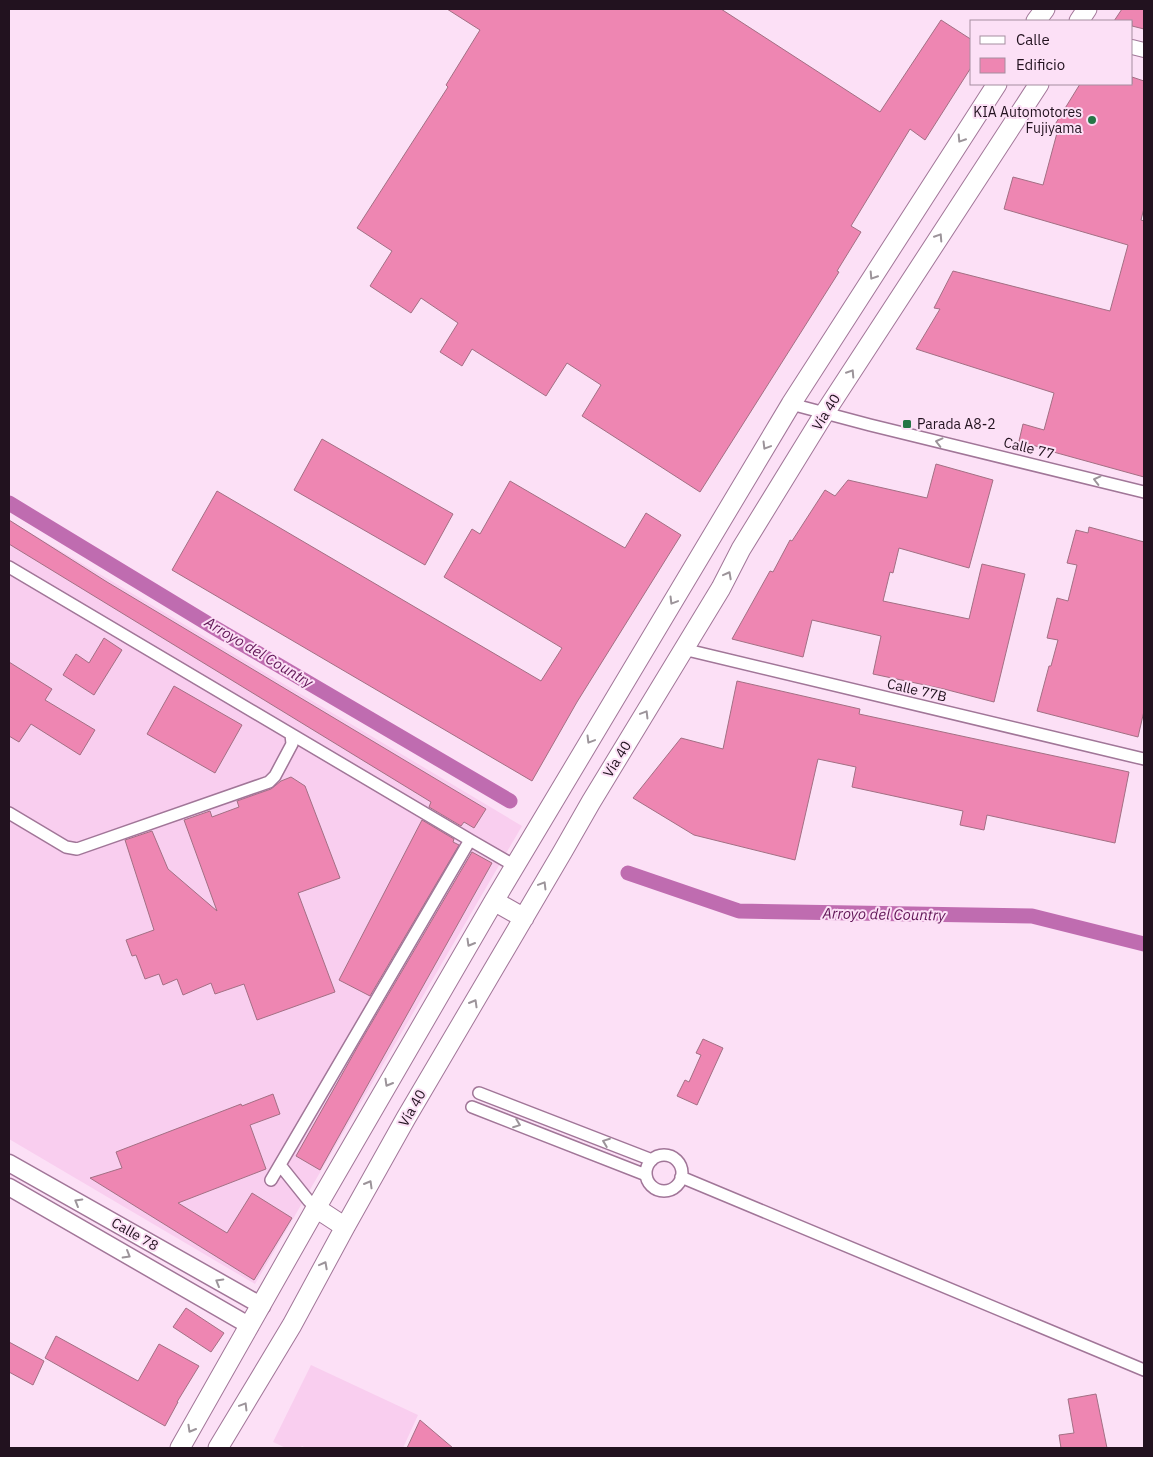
<svg xmlns="http://www.w3.org/2000/svg" width="1153" height="1457" viewBox="0 0 1153 1457" font-family="'IBM Plex Sans',sans-serif">
  <style>
    .built { fill: #f9ceef }
    .lines { fill: none; stroke-linecap: round; stroke-linejoin: round }
    .canal { stroke: #bf6cb0; stroke-width: 15 }
    .building { fill: #ee86b2; stroke: #a36f84 }
    .minor-casing { stroke: #a17698; stroke-width: 14 }
    .tertiary-casing { stroke: #a17698; stroke-width: 16 }
    .secondary-casing { stroke: #a17698; stroke-width: 19 }
    .trunk-casing { stroke: #a17698; stroke-width: 21 }
    .minor { stroke: #fff; stroke-width: 11 }
    .tertiary { stroke: #fff; stroke-width: 14 }
    .secondary { stroke: #fff; stroke-width: 16 }
    .trunk { stroke: #fff; stroke-width: 19 }
    .oneway { stroke: #9c949a }
    .poi-dot { fill: #257646; stroke: #fce0f6; stroke-width: 2 }
    .labels { text-anchor: middle; dominant-baseline: central; stroke-width: 4; stroke-linejoin: round; paint-order: stroke }
    .poi-label { font-size: 14px; fill: #22121f; stroke: #fce0f6; text-anchor: end }
    .street-label { font-size: 14px; fill: #22121f; stroke: #fce0f6 }
    .water-label { font-size: 15px; font-style: italic; fill: #601556; stroke: #fce0f6 }
  </style>
  <rect width="100%" height="100%" fill="#fce0f6"/>
  <path class="built" d="M9,520L522,826L255,1284L9,1139Z
    M311,1365L418,1415L403,1448H306L302,1446L300,1448H286L273,1442Z"/>
  <g class="lines">
    <path class="canal" d="M9,503L215,628L510,801
      M628,873L739,911L1032,916L1144,944"/>
  </g>
  <path class="building" d="M447,9H721L880,112L941,20L972,40V66L925,140L910,129L851,226L861,232L837,271L839,272L700,492L582,416L601,385L567,363L546,396L472,349L462,366L440,352L458,323L421,298L411,313L370,286L392,251L357,228L448,87L446,85L480,30Z
    M1122,9H1144V29L1132,26V21H1114Z
    M1132,77L1144,81V208L1141,220L1144,221V477L1039,448V447L1019,441L1023,424L1044,430L1054,393L916,349L940,309L934,308L953,271L1110,311L1128,245L1004,209L1013,177L1043,185L1057,133L1051,131L1080,84H1132Z
    M322,439L453,514L425,565L294,490Z
    M936,464L993,480L969,568L899,548L893,573L890,572L883,601L969,619L982,564L1025,574L994,702L944,689L873,674L881,636L812,620L803,657L732,639L770,571L773,572L790,540L792,541L825,490L835,496L848,480L927,498Z
    M510,481L625,548L646,513L681,535L577,702L532,781L172,570L217,491L541,681L562,648L444,577L472,529L480,534Z
    M9,520L107,582L486,809L474,828L464,822L461,826L429,807L431,802L9,544Z
    M1089,527L1144,542V711L1138,737L1037,711L1049,666H1051L1058,640L1047,638L1057,598L1068,601L1077,565L1067,563L1076,530L1088,533Z
    M104,638L122,650L94,695L63,675L76,654L89,663Z
    M9,662L52,689L45,700L95,730L80,755L31,724L19,742L9,736Z
    M737,681L860,709L859,714L1129,772L1115,843L987,815L984,830L960,825L963,811L852,787L856,767L818,759L795,860L694,835L633,798L681,738L723,749Z
    M174,686L242,725L215,773L147,734Z
    M291,777L305,786L340,878L298,893L335,992L257,1020L244,984L215,994L211,983L183,995L177,979L163,985L159,974L145,979L136,955L132,956L126,940L154,930L125,840L152,831L168,869L217,911L184,820L210,811L212,817L239,807L237,801L271,789L281,781Z
    M422,820L454,839L453,842L459,845L370,996L339,980Z
    M472,852L492,863L320,1170L296,1156L358,1046Z
    M703,1039L723,1048L697,1105L677,1096L685,1080L689,1082L701,1055L696,1053Z
    M273,1094L280,1114L250,1125L266,1169L178,1203L227,1233L252,1193L292,1218L254,1280L90,1178L122,1168L116,1152L241,1104L242,1106Z
    M186,1308L224,1333L211,1352L173,1327Z
    M56,1336L138,1381L159,1344L199,1366L177,1402H178L165,1426L45,1358Z
    M9,1342L44,1361L33,1385L9,1372Z
    M1096,1394L1107,1448H1061L1059,1435L1074,1433L1068,1399Z
    M420,1420L453,1448H407Z"/>
  <g class="lines">
    <g class="minor-casing">
      <path id="minor" d="M791,404L870,425L1144,492
        M9,567L470,840L271,1180
        M683,649L1144,759
        M9,813L66,847L77,849L269,782L275,776L292,744L291,734
        M470,840L515,866
        M479,1093L652,1160
        M472,1107L646,1175
        M646 1173a18 18 0 1 1 36 0a18 18 0 1 1-36 0Z
        M280,1165L308,1200L316,1208
        M681,1177L1144,1370"/>
    </g>
    <g class="tertiary-casing">
      <path id="tertiary" d="M1132,47L1144,50"/>
    </g>
    <g class="secondary-casing">
      <path id="secondary" d="M9,1163L262,1306
        M9,1187L250,1326"/>
    </g>
    <g class="trunk-casing">
      <path id="trunk" d="M1036,21L1045,9
        M1079,21L1087,9
        M494,901L524,918
        M316,1208L345,1227
        M180,1448L316,1208L494,901L791,404L997,84
        M218,1448L292,1325L345,1227L406,1118L563,851L591,802L721,588L741,549L824,414L1039,84"/>
    </g>
    <use href="#minor" class="minor"/>
    <use href="#tertiary" class="tertiary"/>
    <use href="#secondary" class="secondary"/>
    <use href="#trunk" class="trunk"/>
  </g>
  <defs><path id="oneway-chevron" d="M-2-3.5L2.5 0L-2 3.5" fill="none" stroke-width="1.6" stroke-linecap="round" stroke-linejoin="round" transform="scale(1.25)"/></defs>
  <g class="oneway">
    <use href="#oneway-chevron" transform="translate(961 139) rotate(123)"/>
    <use href="#oneway-chevron" transform="translate(939 237) rotate(-57)"/>
    <use href="#oneway-chevron" transform="translate(873 276) rotate(123)"/>
    <use href="#oneway-chevron" transform="translate(851 373) rotate(-57)"/>
    <use href="#oneway-chevron" transform="translate(939 442) rotate(-166)"/>
    <use href="#oneway-chevron" transform="translate(766 446) rotate(121)"/>
    <use href="#oneway-chevron" transform="translate(1097 480) rotate(-166)"/>
    <use href="#oneway-chevron" transform="translate(728 575) rotate(-62)"/>
    <use href="#oneway-chevron" transform="translate(673 601) rotate(121)"/>
    <use href="#oneway-chevron" transform="translate(645 714) rotate(-59)"/>
    <use href="#oneway-chevron" transform="translate(590 740) rotate(121)"/>
    <use href="#oneway-chevron" transform="translate(543 885) rotate(-59)"/>
    <use href="#oneway-chevron" transform="translate(470 943) rotate(120)"/>
    <use href="#oneway-chevron" transform="translate(474 1003) rotate(-60)"/>
    <use href="#oneway-chevron" transform="translate(388 1083) rotate(120)"/>
    <use href="#oneway-chevron" transform="translate(517 1124) rotate(21)"/>
    <use href="#oneway-chevron" transform="translate(606 1142) rotate(-159)"/>
    <use href="#oneway-chevron" transform="translate(369 1184) rotate(-60)"/>
    <use href="#oneway-chevron" transform="translate(78 1202) rotate(-150)"/>
    <use href="#oneway-chevron" transform="translate(127 1255) rotate(30)"/>
    <use href="#oneway-chevron" transform="translate(324 1265) rotate(-62)"/>
    <use href="#oneway-chevron" transform="translate(219 1282) rotate(-150)"/>
    <use href="#oneway-chevron" transform="translate(244 1406) rotate(-59)"/>
    <use href="#oneway-chevron" transform="translate(191 1429) rotate(120)"/>
  </g>
  <g class="poi-dot">
    <circle cx="1092" cy="120" r="5"/>
    <rect x="902" y="419" width="10" height="10" rx="2.5"/>
  </g>
  <g class="labels">
    <g class="poi-label">
      <text x="1082" y="112">KIA Automotores<tspan x="1082" dy="16">Fujiyama</tspan></text>
      <text x="917" y="424" text-anchor="start">Parada A8-2</text>
    </g>
    <g class="street-label">
      <text transform="translate(826 412) rotate(-58)">Vía 40</text>
      <text transform="translate(1029 448) rotate(14)">Calle 77</text>
      <text transform="translate(917 690) rotate(13)">Calle 77B</text>
      <text transform="translate(617 759) rotate(-58)">Vía 40</text>
      <text transform="translate(412 1108) rotate(-60)">Vía 40</text>
      <text transform="translate(135 1234) rotate(30)">Calle 78</text>
    </g>
    <g class="water-label">
      <text transform="translate(259 652) rotate(31)">Arroyo del Country</text>
      <text transform="translate(884 914) rotate(1)">Arroyo del Country</text>
    </g>
  </g>
  <rect width="1153" height="1457" fill="none" stroke="#22121f" stroke-width="20"/>
  <rect x="970" y="20" width="162" height="65" fill="#fce0f6" stroke="#a58ea0"/>
  <rect x="980" y="36" width="25" height="8" fill="#ffffff" stroke="#a58ea0"/>
  <text x="1016" y="45" font-size="15" fill="#22121f">Calle</text>
  <rect x="980" y="58" width="25" height="15" fill="#ee86b2" stroke="#a58ea0"/>
  <text x="1016" y="70" font-size="15" fill="#22121f">Edificio</text>
</svg>
